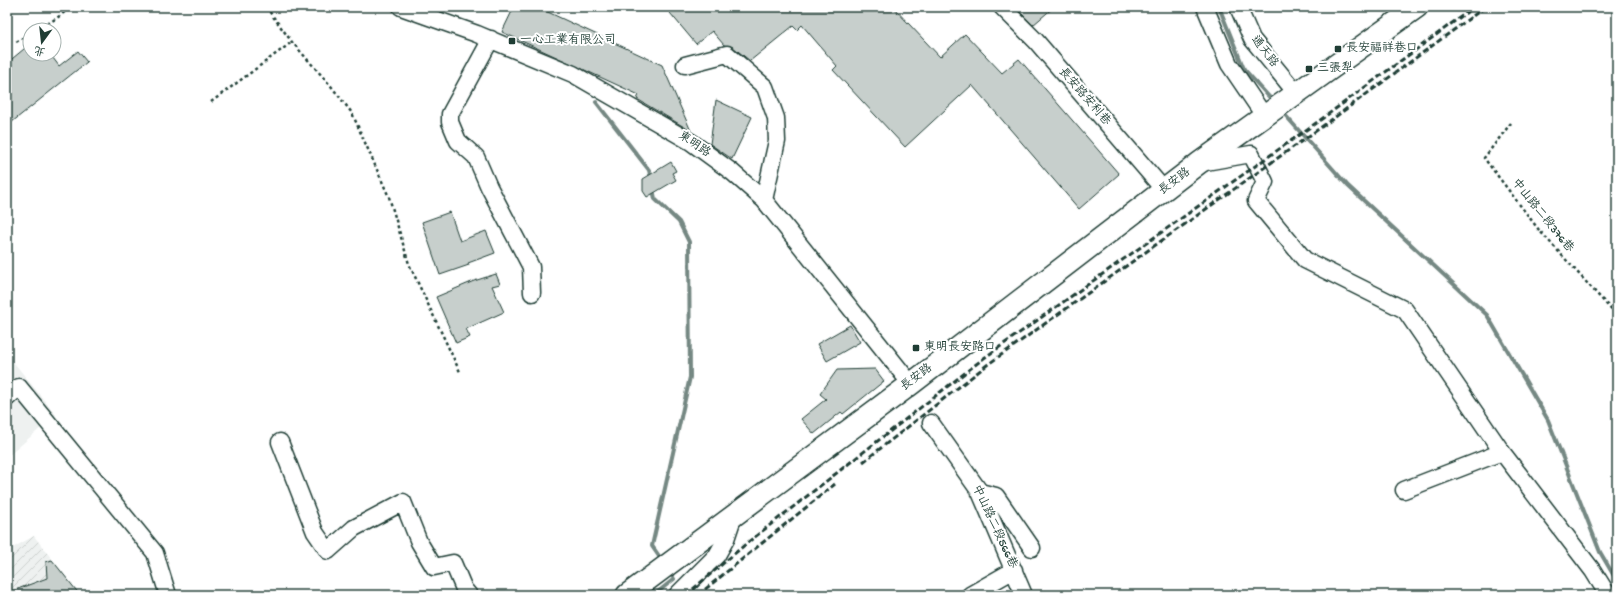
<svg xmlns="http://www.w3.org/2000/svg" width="1624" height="602" viewBox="0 0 1624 602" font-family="'Gochi Hand','LXGW WenKai TC',sans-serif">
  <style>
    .built { fill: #eef1f0 }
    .industrial { fill: url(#industrial-furrows) }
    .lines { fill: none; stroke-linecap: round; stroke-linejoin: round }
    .stream { stroke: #758883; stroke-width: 4 }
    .building { fill: #c7cfcc; stroke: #1f3d34 }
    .minor-casing { stroke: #1f3d34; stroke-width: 19 }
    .major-casing { stroke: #1f3d34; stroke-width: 24 }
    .path { stroke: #1f3d34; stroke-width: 2.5; stroke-dasharray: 3 3; stroke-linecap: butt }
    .minor { stroke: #fff; stroke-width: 16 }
    .major { stroke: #fff; stroke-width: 21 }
    .rail { stroke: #1f3d34; stroke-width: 3; stroke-dasharray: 6 3; stroke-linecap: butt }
    .poi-dot { fill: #1f3d34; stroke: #fff; stroke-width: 1.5 }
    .labels { text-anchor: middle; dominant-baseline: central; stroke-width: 4; stroke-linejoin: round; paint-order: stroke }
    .poi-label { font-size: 12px; fill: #1f3d34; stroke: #fff; text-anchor: start }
    .street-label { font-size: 12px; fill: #1f3d34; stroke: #fff }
  </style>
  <defs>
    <pattern id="industrial-furrows" width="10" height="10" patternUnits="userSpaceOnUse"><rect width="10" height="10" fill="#eef1f0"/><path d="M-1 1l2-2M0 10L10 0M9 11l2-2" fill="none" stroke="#ccd0ce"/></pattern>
  </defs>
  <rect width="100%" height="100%" fill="#fff"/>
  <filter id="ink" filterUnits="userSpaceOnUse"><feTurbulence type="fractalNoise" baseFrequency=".025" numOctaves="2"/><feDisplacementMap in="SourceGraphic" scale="8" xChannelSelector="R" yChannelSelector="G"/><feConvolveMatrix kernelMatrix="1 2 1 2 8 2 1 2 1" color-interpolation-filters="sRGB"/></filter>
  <g filter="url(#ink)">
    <path class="built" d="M7,354L56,415L7,457Z"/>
    <path class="industrial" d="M34,536L80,595L12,592L7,580V551Z"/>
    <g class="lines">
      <path class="stream" d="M1219,7L1244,69L1271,99
        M596,102L649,170L651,179
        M1286,116L1348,186L1487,315L1548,420L1600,552L1617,581
        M653,189L655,199L679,222L689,242L690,377L652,546L663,562
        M654,595L674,579L669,571"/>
    </g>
    <path class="building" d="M514,7H537L662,65L691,131L637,99L639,95L502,32Z
      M665,7H893L940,57L965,34L1002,73L1019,59L1119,174L1079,209L972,85L905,147L833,70L837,66L802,25L797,30L793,26L750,61L733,47L724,45L712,31L696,44Z
      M1015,7H1054L1033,25Z
      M30,44V54H50L59,66L78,51L87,62L7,126V63Z
      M716,100L752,117L732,159L710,144Z
      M671,162L676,171L672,173L676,180L647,197L643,191V179Z
      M450,212L460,241L486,231L495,253L468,263L469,265L440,275L422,222Z
      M496,274L500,284L492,286L504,312L466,329L470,337L456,343L436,297L474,281Z
      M850,325L860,342L827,361L817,344Z
      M875,369L884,381L843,414L841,412L814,434L801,419L826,399L820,394L837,370Z
      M52,560L80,595H7V593L47,578L46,562Z"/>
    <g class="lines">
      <g class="minor-casing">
        <path id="minor" d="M401,7L477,34L573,74L691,142L732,172L764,200L911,384
          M1002,7L1036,41L1164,190
          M1205,7L1229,64L1265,117
          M1238,7L1252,39L1297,94
          M491,39L450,114V122L458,141L476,157L489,187L531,267L532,293
          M685,65L727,54L765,87L776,118L777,141L764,200
          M1200,163L1251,154L1265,182L1256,201L1305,260L1405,310L1502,452L1593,571L1608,595
          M7,398L19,387L155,553L168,595
          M931,423L980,492L1024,595
          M280,442L315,532L328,551L354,528L403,502L419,542L434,567L453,563L464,589L469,595
          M1404,490L1502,452
          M980,492L996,496L1032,548
          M677,595L717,555L726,539L734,515
          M970,595L1014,570"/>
      </g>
      <g class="major-casing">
        <path id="major" d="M627,595L911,384L1199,163L1417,7"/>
      </g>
      <path class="path" d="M266,7L292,42L331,86L352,113L389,197L409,264L461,374
        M37,30L57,18L71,7
        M16,42L30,34
        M211,102L292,42
        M1511,123L1484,158L1539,230L1617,316"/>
      <use href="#minor" class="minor"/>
      <use href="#major" class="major"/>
      <path class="rail" d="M863,462L987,365L1327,123L1485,7
        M686,595L747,543L984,358L1323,118L1474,7
        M698,595L835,484"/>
    </g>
  </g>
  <g class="poi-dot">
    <rect x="508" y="37" width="8" height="8" rx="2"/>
    <rect x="1334" y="45" width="8" height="8" rx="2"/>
    <rect x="1305" y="65" width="8" height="8" rx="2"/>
    <rect x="912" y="344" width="8" height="8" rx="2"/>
  </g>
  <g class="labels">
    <g class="poi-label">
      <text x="520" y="41">一心工業有限公司</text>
      <text x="1346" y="49">長安福祥巷口</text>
      <text x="1317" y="69">三張犁</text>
      <text x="924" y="348">東明長安路口</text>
    </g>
    <g class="street-label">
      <text transform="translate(1264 52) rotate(52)">通天路</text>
      <text transform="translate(1084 97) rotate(49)">長安路安利巷</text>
      <text transform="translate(694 145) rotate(34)">東明路</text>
      <text transform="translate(1175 182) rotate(-37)">長安路</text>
      <text transform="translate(1542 216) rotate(51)">中山路二段376巷</text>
      <text transform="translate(917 378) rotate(-37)">長安路</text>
      <text transform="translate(994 527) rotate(65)">中山路二段566巷</text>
    </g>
  </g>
  <rect width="1624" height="602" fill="none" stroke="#fff" stroke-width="24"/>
  <rect x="12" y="12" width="1600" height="578" fill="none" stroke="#1f3d34" stroke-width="1.5" filter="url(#ink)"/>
  <g transform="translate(42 42) rotate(195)"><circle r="19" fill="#ffffff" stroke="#a5b1ae"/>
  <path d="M0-3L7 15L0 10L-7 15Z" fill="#1f3d34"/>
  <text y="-6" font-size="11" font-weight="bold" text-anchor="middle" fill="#1f3d34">北</text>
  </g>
</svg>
